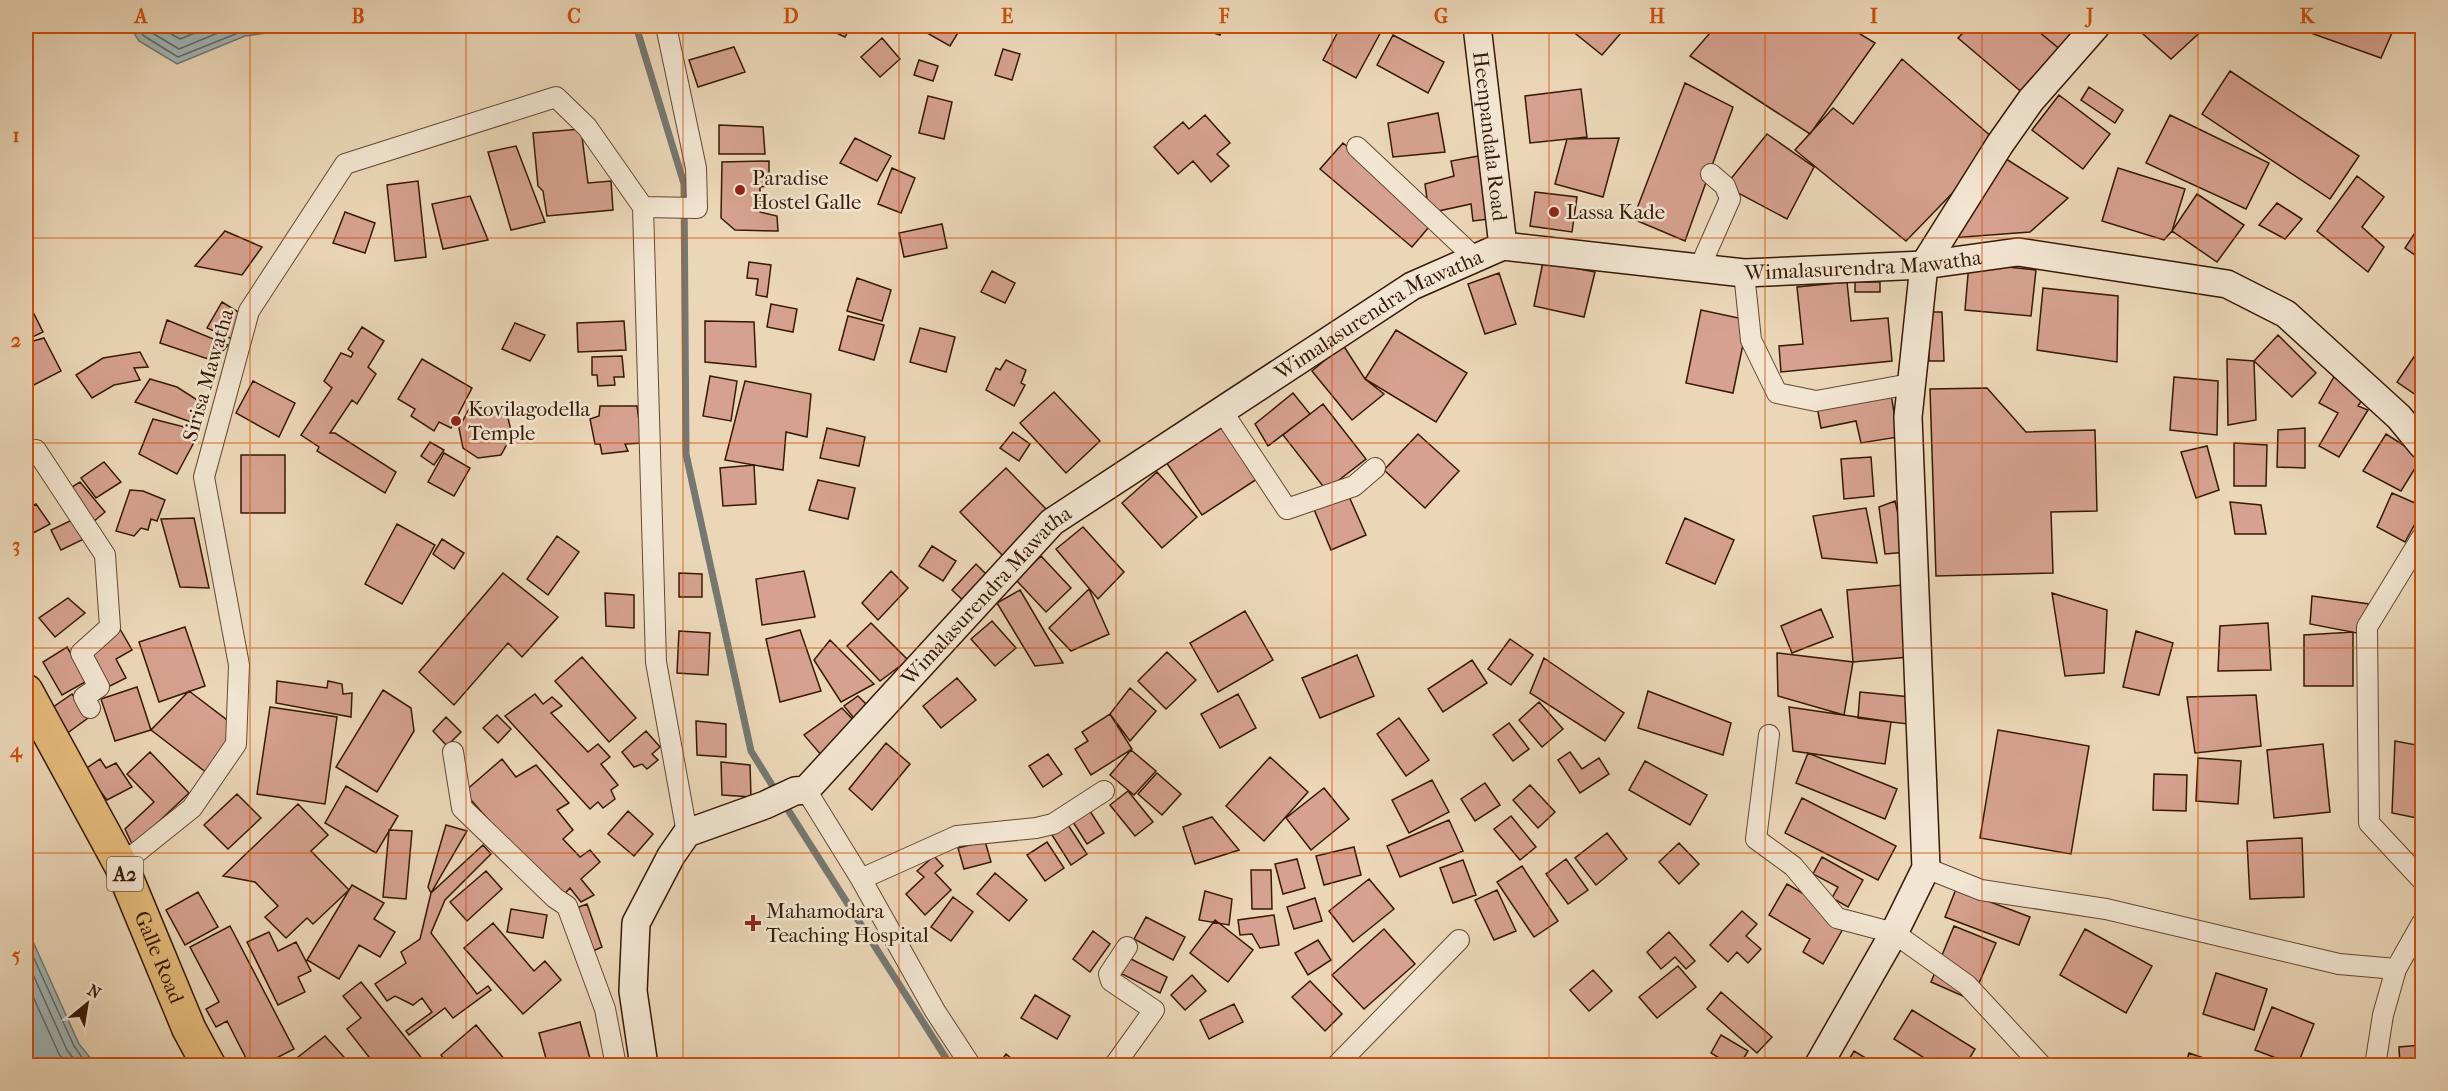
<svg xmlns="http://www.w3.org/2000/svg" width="2448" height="1091" viewBox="0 0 2448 1091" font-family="'IM FELL French Canon',serif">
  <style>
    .water { fill: #9eb7ba; stroke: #757872; stroke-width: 1.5 }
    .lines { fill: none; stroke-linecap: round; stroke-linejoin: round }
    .shore { stroke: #6a6860; stroke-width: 1.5 }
    .stream { stroke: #757872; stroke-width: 7 }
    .building { fill: #d6a190; stroke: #371905; stroke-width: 1.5 }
    .street-casing { stroke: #644832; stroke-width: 22 }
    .secondary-casing { stroke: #371905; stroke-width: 30 }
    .highway-casing { stroke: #371905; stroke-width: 36 }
    .street { stroke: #f2e5d1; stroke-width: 20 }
    .secondary { stroke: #f2e5d1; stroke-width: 27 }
    .highway { stroke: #e6bc7c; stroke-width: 33 }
    .grid { fill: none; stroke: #cd4f0b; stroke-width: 1.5; stroke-opacity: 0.55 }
    .poi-dot { fill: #8f2418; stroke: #f2e5d1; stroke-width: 2 }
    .labels { text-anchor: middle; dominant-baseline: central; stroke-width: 5; stroke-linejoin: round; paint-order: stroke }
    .shield { fill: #f2e5d1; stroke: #6f5642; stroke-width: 1.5 }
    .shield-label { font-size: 20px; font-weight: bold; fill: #371905 }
    .street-label { font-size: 21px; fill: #371905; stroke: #f2e5d1 }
    .poi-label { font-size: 21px; fill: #371905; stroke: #f2e5d1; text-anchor: start }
    .neatline { fill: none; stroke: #cd4f0b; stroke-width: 2 }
    .grid-label { font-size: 20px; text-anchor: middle; font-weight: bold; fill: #cd4f0b }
  </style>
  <rect width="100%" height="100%" fill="#ebd7b8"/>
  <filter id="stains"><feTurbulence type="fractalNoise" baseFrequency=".00333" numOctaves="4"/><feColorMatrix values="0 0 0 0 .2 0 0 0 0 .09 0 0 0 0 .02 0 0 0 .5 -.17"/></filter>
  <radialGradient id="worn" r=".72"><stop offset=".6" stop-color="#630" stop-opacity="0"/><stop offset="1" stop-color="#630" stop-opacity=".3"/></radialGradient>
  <path class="water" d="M129,26H318L245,36L177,64L139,41Z
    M26,926L79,1044L96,1065H26Z"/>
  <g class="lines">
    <path class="shore" d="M136,26L144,36L178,57L243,31L277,26
      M145,26L149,31L179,49L235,26
      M157,26L180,39L212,26
      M26,941L74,1046L88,1066
      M26,959L67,1050L79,1066
      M26,981L59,1054L67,1066"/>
    <path class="stream" d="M636,26L684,184L686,454L751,751L777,793
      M783,802L951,1066"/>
  </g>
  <path class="building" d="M821,26H851L845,37Z
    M931,26H962L950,46L927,33Z
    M1192,26H1222L1220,35Z
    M1341,26H1378L1383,28L1356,78L1323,60Z
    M1566,26H1627L1602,55Z
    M1716,26H1847L1875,43L1810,134L1690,56Z
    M1970,26H2032L2068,56L2031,100L1958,38Z
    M2032,26H2094L2068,56Z
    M2152,26H2207L2171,59L2143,34Z
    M2310,26H2395L2381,58L2308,32Z
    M1393,35L1444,62L1428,93L1377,65Z
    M882,38L900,59L880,77L861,57Z
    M734,47L745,72L698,87L689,60Z
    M1003,49L1020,54L1012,80L995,75Z
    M1902,59L2000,144L1906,241L1795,150L1833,108L1853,124Z
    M919,60L938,66L933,81L914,75Z
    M2230,71L2359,156L2330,199L2202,114Z
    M1685,83L1733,107L1685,241L1633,219Z
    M2089,87L2123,110L2115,123L2081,100Z
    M1581,89L1587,137L1530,143L1525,96Z
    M2059,95L2110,134L2083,169L2032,130Z
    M928,96L952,102L944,139L919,133Z
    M1438,113L1445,152L1393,157L1388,123Z
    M1205,115L1230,143L1217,154L1229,166L1211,182L1193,161L1178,174L1154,147L1183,122L1189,129Z
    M2170,115L2269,163L2246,209L2146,163Z
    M719,125L763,127L765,154H719Z
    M581,129L588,183L611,181L613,210L547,216L543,191L538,186L533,133Z
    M1767,134L1814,167L1787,219L1725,186Z
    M855,138L891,156L877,181L840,163Z
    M1619,138L1603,197L1555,184L1567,139Z
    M1343,143L1434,221L1412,247L1320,169Z
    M516,146L545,222L511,230L488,152Z
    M1484,155L1489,219L1473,221L1471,204L1429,213L1425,184L1454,176L1451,161Z
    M2003,157L2068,198L2030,232L1951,238Z
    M769,161V186L760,187V212L777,216L778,231L735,230L721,218L722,162Z
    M892,168L915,178L901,213L878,204Z
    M2118,168L2185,189L2172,231L2164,240L2102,221Z
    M2357,176L2384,197L2362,227L2384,247L2368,272L2317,231Z
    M418,181L426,257L395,261L387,185Z
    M1535,192L1577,197L1572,232L1530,226Z
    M2197,194L2244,225L2217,262L2172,231Z
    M470,196L488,240L443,249L432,204Z
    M2277,203L2302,219L2285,239L2259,225Z
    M345,212L375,223L365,253L333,243Z
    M2422,222V260L2405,248Z
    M942,224L947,248L904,257L899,233Z
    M225,231L262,247L242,275L195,266Z
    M749,262L771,265L767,297L756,295L758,279L747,278Z
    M1543,262L1595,272L1584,317L1534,306Z
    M1969,263L2036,270L2031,316L1965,310Z
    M992,271L1015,283L1005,303L981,292Z
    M1499,273L1516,324L1485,334L1468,284Z
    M857,278L891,290L882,321L847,311Z
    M1847,282L1851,321L1888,318L1892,361L1781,372L1779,346L1803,344L1797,287Z
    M1855,282H1880V292H1855Z
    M2043,288L2118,296L2117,362L2037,350Z
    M222,302L240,313L234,340L207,328Z
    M771,304L797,309L793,332L767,327Z
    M30,306L43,332L26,340V307Z
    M1701,310L1748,320L1733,393L1686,383Z
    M1927,312H1942L1944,361H1929Z
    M848,316L884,325L874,360L839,350Z
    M167,320L228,345L214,361L160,343Z
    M624,321L626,350L578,352L577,323Z
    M705,321L754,322L756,367L705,362Z
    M515,323L545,335L530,361L502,349Z
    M362,327L384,341L368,367L376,374L357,404L352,400L330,433H335L396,472L385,493L317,451L319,447L301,435L332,388L324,381L341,353L351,357L353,353L348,349Z
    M920,328L955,337L946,372L910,362Z
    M1396,330L1467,373L1436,422L1365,379Z
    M2278,335L2316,373L2292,397L2254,361Z
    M44,338L61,371L26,389V343Z
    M1343,345L1365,379L1384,394L1352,420L1312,371Z
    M2422,345V399L2397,382Z
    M140,352L148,367L134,368L140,380L114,385L92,398L76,375L103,358Z
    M622,356L624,377H614L615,385L598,386L597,375H592V357Z
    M422,359L472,388L451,428L439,422L434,431L411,416L415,409L398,399Z
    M2227,359L2254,361L2256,420L2228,425Z
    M1006,360L1026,370L1021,383L1025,385L1014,406L986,390L996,368L1000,370Z
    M2335,375L2366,394L2358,406L2368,410L2339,457L2319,446L2338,413L2319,403Z
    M710,376L737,381L731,421L703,416Z
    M2174,377L2218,381L2217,435L2170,430Z
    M150,379L177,387L199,401L191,422L135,402Z
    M253,381L295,403L279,437L236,413Z
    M745,381L811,394L807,437L786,432L783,470L725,460Z
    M1890,388L1898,437L1861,443L1856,421L1821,428L1816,401Z
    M1987,388L2026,432L2095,430L2097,511L2051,512L2053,573L1936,576L1930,389Z
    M1054,392L1100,441L1066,473L1020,423Z
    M1293,393L1310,414L1268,446L1255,424Z
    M1323,404L1366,459L1326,490L1283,435Z
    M600,406H637L642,443L625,444L628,451L602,454L600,444H595L590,419L599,416Z
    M491,407L508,418L512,435L501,455L478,458L463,448L459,428L469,409Z
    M153,419L200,431L177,474L139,454Z
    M1218,422L1257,479L1202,515L1164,459Z
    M827,428L865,437L859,466L820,458Z
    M2305,428V468L2277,467L2278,430Z
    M1013,432L1030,444L1019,461L1000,448Z
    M1418,434L1459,471L1425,508L1384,470Z
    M2386,434L2422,457L2401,491L2363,471Z
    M430,442L444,450L434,465L421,456Z
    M2234,443L2267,445L2266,486H2234Z
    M2207,446L2219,490L2196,498L2181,452Z
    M444,453L470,468L454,496L428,482Z
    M241,455H285V513H241Z
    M1871,457L1874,496L1844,499L1841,459Z
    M104,462L121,482L96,498L81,478Z
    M754,465L756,504L723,506L720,468Z
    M1006,468L1049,512L1003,556L960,512Z
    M1157,472L1197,517L1162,548L1122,503Z
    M818,480L855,488L848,519L809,510Z
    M80,482L105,512L93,522L67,490Z
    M130,490L143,491L165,500L157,521L151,519L148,530L141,528L134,536L116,531Z
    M1347,492L1366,535L1331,550L1313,507Z
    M2392,493L2422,506V511L2405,542L2377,527Z
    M1895,501L1907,552L1885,554L1879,507Z
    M2230,502L2261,505L2266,534H2235Z
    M36,504L50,524L26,537V509Z
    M1866,508L1877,563L1822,558L1813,516Z
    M76,518L86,538L61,550L51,530Z
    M194,518L209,588L180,587L161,519Z
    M1685,518L1734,540L1715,584L1666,563Z
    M397,524L435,545L402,604L365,584Z
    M1083,527L1124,572L1098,599L1056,549Z
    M557,536L579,552L548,595L527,579Z
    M442,539L464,553L454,569L433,554Z
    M932,546L956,561L943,581L919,566Z
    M1041,556L1071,588L1046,612L1016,580Z
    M976,564L992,580L968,605L952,590Z
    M804,571L815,617L762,625L756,579Z
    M891,571L908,588L878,620L862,603Z
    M503,573L558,617L522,657L508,643L454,705L419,672Z
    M679,573L702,574V597H679Z
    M1903,585L1909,657L1853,662L1847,590Z
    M1089,589L1109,634L1071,651L1049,628Z
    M1020,590L1063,663L1035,666L997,603Z
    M605,593L634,595V628L606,626Z
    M2052,593L2107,610L2104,673L2065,676Z
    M2312,596L2369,604L2362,634L2310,624Z
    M68,598L85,613L55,637L39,618Z
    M1821,609L1833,637L1792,653L1781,626Z
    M1245,611L1273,660L1218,692L1190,643Z
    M992,621L1016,648L995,666L971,639Z
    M871,623L908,660L880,681L847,646Z
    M2268,623L2271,670L2218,671L2220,626Z
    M185,627L205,686L159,702L139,642Z
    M120,629L132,650L116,659L126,678L108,687L86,647Z
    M800,630L821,691L780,702L766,639Z
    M679,631L710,633L708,675L677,673Z
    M2136,631L2173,643L2159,695L2123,687Z
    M2353,632V686H2304V635Z
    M1510,639L1533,655L1511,685L1488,669Z
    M830,640L874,684L841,702L814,660Z
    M67,647L87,681L62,695L43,662Z
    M1167,652L1196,680L1166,709L1138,681Z
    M1777,653L1853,662L1844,715L1778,696Z
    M1357,655L1374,696L1320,718L1302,678Z
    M582,657L636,718L609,742L555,681Z
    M1544,658L1624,713L1605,741L1530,693Z
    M1472,660L1487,683L1443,712L1428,689Z
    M957,678L976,700L941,728L923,706Z
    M277,681L327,688L328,681L342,684L343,694L352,693L351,717L276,703Z
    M137,687L151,730L115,741L101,699Z
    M1130,688L1156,711L1130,741L1110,714Z
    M383,690L411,708L414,731L377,792L336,767Z
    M189,691L227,720L229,744L207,773L151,730Z
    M1648,691L1731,723L1723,755L1638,728Z
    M1860,692L1911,697L1908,724L1858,718Z
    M72,694L88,718L62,737L46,712Z
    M535,694L543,704L552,697L562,706L551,713L588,752L598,744L610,757L601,764L618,785L611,790L615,799L603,808L598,802L590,809L505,716Z
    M1238,694L1256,728L1220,748L1201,714Z
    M2256,695L2261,746L2195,753L2187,697Z
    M858,696L871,709L857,722L844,706Z
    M1539,702L1563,729L1542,747L1519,720Z
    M270,707L337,717L325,804L257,794Z
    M1789,707L1891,722L1885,764L1793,751Z
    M842,708L857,724L822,756L804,735Z
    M1110,714L1132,749L1091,775L1075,749L1088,741L1082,732Z
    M497,715L511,729L498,743L483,728Z
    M446,717L461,732L447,746L433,731Z
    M1399,718L1429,760L1406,776L1377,734Z
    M696,721L726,724V757L697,755Z
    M1509,723L1529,749L1513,761L1493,735Z
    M1998,730L2089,746L2071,854L1980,838Z
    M646,731L660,747L652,754L658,760L647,769L642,764L634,767L622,752Z
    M2395,741L2422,746V819L2392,813Z
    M886,743L910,764L872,810L849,789Z
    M2323,744L2330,812L2274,818L2267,750Z
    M1131,750L1156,771L1134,795L1110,775Z
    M150,752L189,793L133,846L125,829L154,802L127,774Z
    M1570,752L1582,769L1599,758L1609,774L1580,793L1558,760Z
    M1808,753L1897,789L1885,819L1796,783Z
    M1048,754L1062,774L1043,787L1029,766Z
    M1270,757L1308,792L1264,841L1226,806Z
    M2198,758L2241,761L2238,804L2196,801Z
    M100,759L106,768L116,763L132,787L107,800L84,770Z
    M502,759L516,777L536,765L569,803L557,810L573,830L563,839L580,857L590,850L600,862L581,879L594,895L581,902L570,888L559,900L464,792Z
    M1645,761L1707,795L1690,825L1629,790Z
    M721,762L750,765L751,797L722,795Z
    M1157,773L1181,794L1162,815L1138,794Z
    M2154,774L2187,775L2186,811L2153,810Z
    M1432,780L1449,812L1409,833L1392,800Z
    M1485,783L1500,805L1475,821L1461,799Z
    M1530,785L1555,812L1538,828L1513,800Z
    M346,786L398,816L376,853L325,823Z
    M1324,788L1349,819L1311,850L1286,818Z
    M1128,791L1153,822L1135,836L1110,805Z
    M237,794L261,818L228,849L204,825Z
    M1802,798L1896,846L1878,880L1785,833Z
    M298,804L328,835L311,851L349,890L313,924L307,918L286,938L265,917L278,906L255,882L223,876Z
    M1088,808L1104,833L1087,844L1071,819Z
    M628,811L653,834L634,856L608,834Z
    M1511,816L1536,847L1520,860L1494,829Z
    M1212,817L1239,850L1195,864L1183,827Z
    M1449,820L1463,851L1400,877L1387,846Z
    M446,825L467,831L431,893L428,887Z
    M1068,825L1087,854L1071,865L1052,835Z
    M389,830L412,831L406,899L383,897Z
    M1607,833L1627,859L1596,885L1575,858Z
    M2302,838L2304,897L2250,899L2247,841Z
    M985,841L991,862L964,869L958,848Z
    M1047,842L1064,868L1045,881L1027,855Z
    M1679,843L1699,864L1679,884L1659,862Z
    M483,845L491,854L445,900L431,933L477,994L488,986L491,990L453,1018L445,1008L409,1035L406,1031L432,1012L422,998L413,1005L395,996L387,1001L375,984L406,963L401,952L420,939L431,893Z
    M1354,847L1361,875L1324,885L1316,856Z
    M934,856L943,866L935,873L951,890L925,915L906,894L924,877L917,871Z
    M1822,857L1863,880L1848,907L1832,898L1838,887L1813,874Z
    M1297,859L1305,888L1283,894L1275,864Z
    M1566,859L1588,890L1568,904L1546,874Z
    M1463,860L1476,895L1453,903L1440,868Z
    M1522,866L1558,921L1534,937L1497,882Z
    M1251,870H1271L1272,909H1252Z
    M486,871L502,889L467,921L450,902Z
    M995,873L1027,900L1009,921L977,894Z
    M1369,879L1394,909L1353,942L1329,911Z
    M1787,884L1848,920L1823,964L1803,952L1810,939L1769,915Z
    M352,885L384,903L374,919L395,932L380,957L359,945L339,979L307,960Z
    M1956,889L2030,917L2019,945L1945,917Z
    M1497,890L1516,931L1494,940L1475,900Z
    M1205,891L1232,899L1229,925L1199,920Z
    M198,892L218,927L185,945L166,910Z
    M953,897L973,912L951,941L931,927Z
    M1315,898L1322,921L1294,929L1287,907Z
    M587,904L602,947L577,958L563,913Z
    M511,909L547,915L543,938L507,932Z
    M1742,911L1757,924L1746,936L1761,949L1748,963L1737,952L1728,962L1710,945Z
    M1274,915L1279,945L1260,948L1252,934L1240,935L1238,920Z
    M1146,917L1185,937L1173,960L1134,939Z
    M1215,920L1253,950L1228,982L1190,953Z
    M493,923L534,971L545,961L561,980L523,1014L464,948Z
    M230,926L294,1049L261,1066H250L227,1021L216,1027L206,1009L219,1002L190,947Z
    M1954,926L1996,943L1972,1000L1931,982Z
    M1384,929L1415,964L1364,1009L1332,975Z
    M2085,929L2152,966L2126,1013L2060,975Z
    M1093,931L1110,944L1090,972L1073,959Z
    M269,932L278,951L296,942L311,971L298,977L305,992L278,1005L247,942Z
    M1669,932L1695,961L1686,969L1675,957L1661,969L1647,952Z
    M1318,940L1331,960L1308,975L1295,953Z
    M1129,958L1167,977L1160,993L1122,974Z
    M1678,966L1696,987L1657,1018L1639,997Z
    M1593,970L1612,991L1589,1011L1570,990Z
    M2216,973L2267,989L2254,1030L2203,1014Z
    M1192,975L1206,991L1185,1010L1171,995Z
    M1310,981L1342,1014L1325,1031L1292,997Z
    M361,982L428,1066H376L347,1029L361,1018L343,996Z
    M1721,992L1772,1037L1757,1053L1707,1009Z
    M1035,995L1070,1016L1057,1039L1021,1018Z
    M1234,1004L1243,1022L1209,1039L1200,1020Z
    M2272,1007L2314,1024L2297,1066L2255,1050Z
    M1912,1010L1975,1049L1965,1066H1937L1894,1039Z
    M580,1022L592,1066H548L539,1033Z
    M476,1025L510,1066H449L441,1055Z
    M1721,1035L1748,1051L1739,1066H1732L1711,1053Z
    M325,1036L352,1066H290L293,1061Z
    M2422,1045V1066H2400L2399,1047Z
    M1854,1051L1879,1066H1845Z
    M2189,1053L2224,1065L2223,1066H2185Z
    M1006,1054L1021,1066H997Z"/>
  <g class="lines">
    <g class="street-casing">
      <path id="street" d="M1357,147L1474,257
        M643,207L656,662L687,833
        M643,207L697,208L696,168L666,26
        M1699,269L1730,199L1725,186L1711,174
        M1744,273L1751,340L1777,393L1816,401L1910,384
        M1222,411L1287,509L1354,486L1375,468
        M26,456L36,450L105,555L110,627L81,653L99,687L84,697L90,708
        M2422,537L2367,627L2369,823L2422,880
        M1769,735L1756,839L1793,866L1837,918L1894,933L1967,985L2042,1066
        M453,752L462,808L555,898L567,906L605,1009L616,1066
        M806,790L861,879L935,1011L971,1066
        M121,865L192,808L236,744L239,665L204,477L249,311L345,164L556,97L587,127L643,207
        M1926,868L1981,890L2106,909L2339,964L2396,969
        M861,879L957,836L1036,828L1053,824L1104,791
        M1114,1066L1154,1010L1111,981L1109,974L1127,947
        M1336,1066L1459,940
        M2375,1066L2383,1015L2396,969L2422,923"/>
    </g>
    <g class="secondary-casing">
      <g id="secondary">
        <path id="s1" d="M1477,26L1503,246"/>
        <path id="s2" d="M644,1066L633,991L636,923L671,856L687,833L765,805L795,791L806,790L1052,522L1412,286L1503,246L1744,273L1924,265L2018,252L2227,284L2286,314L2399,417L2422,445"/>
        <path d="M1818,1066L1894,933L1926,868L1908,417L1924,265L2000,144L2031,100L2096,26"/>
      </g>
    </g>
    <g class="highway-casing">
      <g id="highway">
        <path id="s3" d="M26,691L121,865L189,1029L209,1066"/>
      </g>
    </g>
    <use href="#street" class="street"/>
    <use href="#secondary" class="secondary"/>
    <use href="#highway" class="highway"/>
  </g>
  <path class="grid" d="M250,26V1066M466,26V1066M683,26V1066M899,26V1066M1116,26V1066M1332,26V1066M1549,26V1066M1765,26V1066M1982,26V1066M2198,26V1066M26,238H2422M26,443H2422M26,648H2422M26,853H2422"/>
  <g class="poi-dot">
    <circle cx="740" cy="190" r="6"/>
    <circle cx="1554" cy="212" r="6"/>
    <circle cx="456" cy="421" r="6"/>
    <path d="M750 914h6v6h6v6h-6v6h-6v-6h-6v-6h6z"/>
  </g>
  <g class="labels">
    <rect class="shield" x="107" y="857" width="36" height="34" rx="4.5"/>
    <g class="shield-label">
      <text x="125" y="874">A2</text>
    </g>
    <g class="street-label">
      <text stroke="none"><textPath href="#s1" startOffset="111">Heenpandala Road</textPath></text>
      <text stroke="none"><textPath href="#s2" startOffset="1630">Wimalasurendra Mawatha</textPath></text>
      <text stroke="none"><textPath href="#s2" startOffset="1126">Wimalasurendra Mawatha</textPath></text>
      <text transform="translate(208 375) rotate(-74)">Sirisa Mawatha</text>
      <text stroke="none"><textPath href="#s2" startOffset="640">Wimalasurendra Mawatha</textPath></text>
      <text stroke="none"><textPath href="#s3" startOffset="298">Galle Road</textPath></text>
    </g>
    <g class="poi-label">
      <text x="752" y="178">Paradise<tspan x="752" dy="24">Hostel Galle</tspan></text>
      <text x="1566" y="212">Lassa Kade</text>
      <text x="468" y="409">Kovilagodella<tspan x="468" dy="24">Temple</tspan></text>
      <text x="766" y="911">Mahamodara<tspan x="766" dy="24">Teaching Hospital</tspan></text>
    </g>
  </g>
  <rect width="2448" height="1091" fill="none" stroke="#ebd7b8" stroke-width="66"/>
  <g transform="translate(87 1004) rotate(30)" stroke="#f2e5d1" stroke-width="4.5" paint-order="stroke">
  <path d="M0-4.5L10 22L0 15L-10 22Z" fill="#371905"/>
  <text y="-9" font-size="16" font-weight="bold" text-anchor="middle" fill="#371905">N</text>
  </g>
  <rect x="33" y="33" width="2382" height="1025" class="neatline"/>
  <g class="grid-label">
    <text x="141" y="23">A</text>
    <text x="358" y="23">B</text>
    <text x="574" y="23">C</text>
    <text x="791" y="23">D</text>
    <text x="1007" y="23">E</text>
    <text x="1224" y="23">F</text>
    <text x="1441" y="23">G</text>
    <text x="1657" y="23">H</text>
    <text x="1874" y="23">I</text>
    <text x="2090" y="23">J</text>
    <text x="2307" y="23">K</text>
    <text x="16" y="142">1</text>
    <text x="16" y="347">2</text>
    <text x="16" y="552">3</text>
    <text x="16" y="757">4</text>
    <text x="16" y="962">5</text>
  </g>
  <rect width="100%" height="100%" filter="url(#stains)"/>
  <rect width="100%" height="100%" fill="url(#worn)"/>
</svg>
